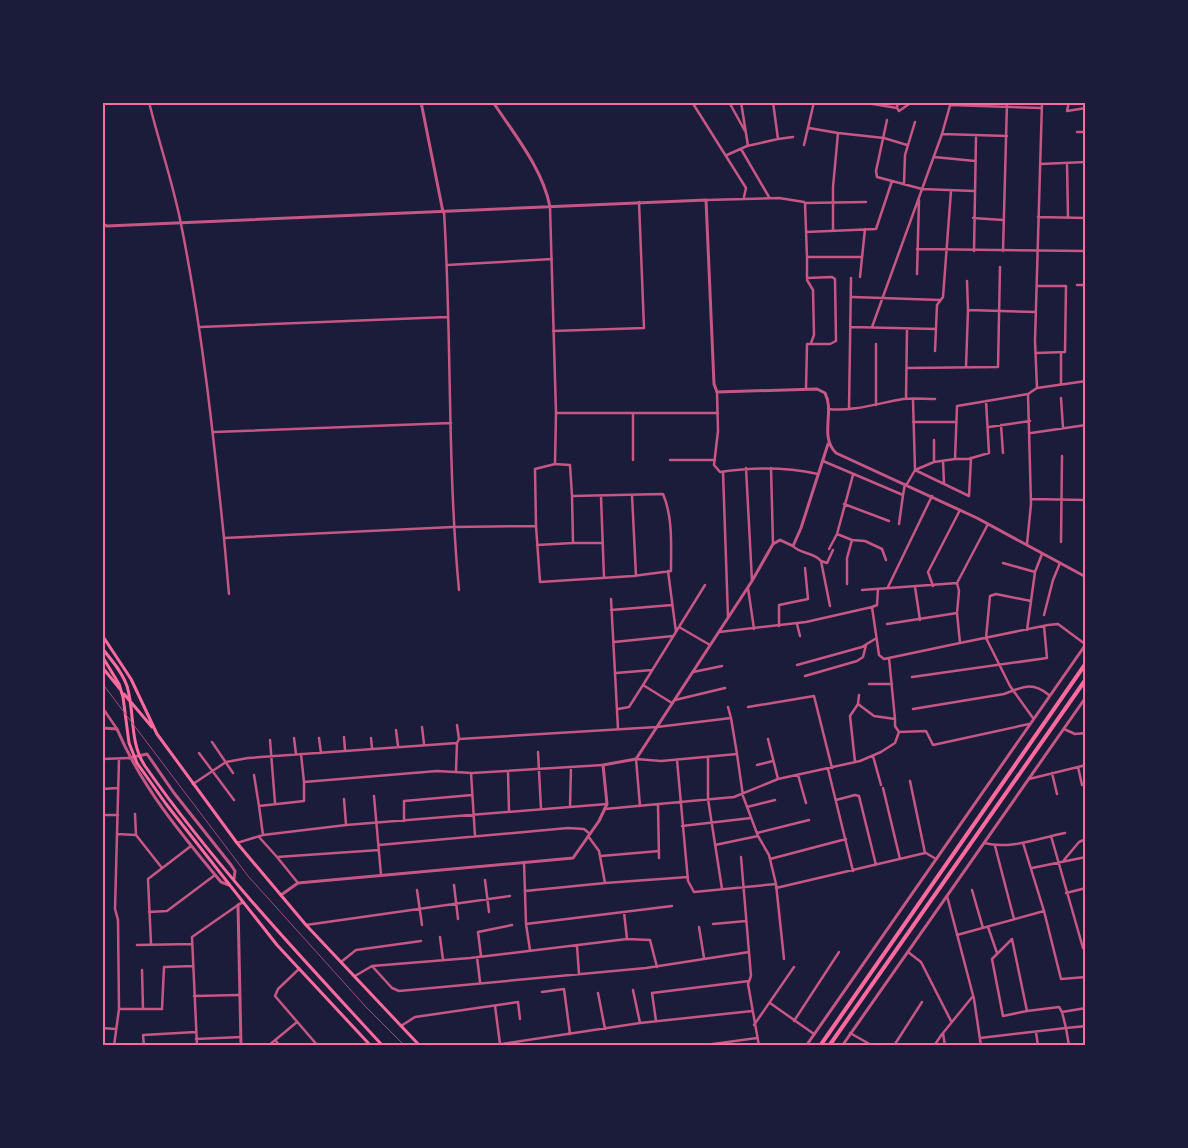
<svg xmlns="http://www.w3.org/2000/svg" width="1188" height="1148" viewBox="0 0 1188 1148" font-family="'Archivo Narrow',sans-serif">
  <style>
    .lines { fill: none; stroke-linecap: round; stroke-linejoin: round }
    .minor { stroke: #c65784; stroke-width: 2.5 }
    .tertiary { stroke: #c65784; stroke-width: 3 }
    .secondary { stroke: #ff6b9d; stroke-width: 3 }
    .trunk { stroke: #ff6b9d; stroke-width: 4 }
    .rail { stroke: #a44b75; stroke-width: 1 }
    .neatline { fill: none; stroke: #ff6b9d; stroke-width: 2 }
  </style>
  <rect width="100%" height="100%" fill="#1b1b3a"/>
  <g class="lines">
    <path class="minor" d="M149,102C159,143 173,183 181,224C202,328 213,432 224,538L453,527L536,526
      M692,102L746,188L744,197
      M729,102L745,131
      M741,102L748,146
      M861,102L897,108L899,111L912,102
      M1069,102L1067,111L1086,108
      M950,105L1041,108
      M897,108L898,102
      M887,120L876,171L877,177L922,189L974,191
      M809,128L838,133L833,187V230
      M1077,132H1086
      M838,133L884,138L907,145
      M942,134L1007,136
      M778,139L793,137
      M804,145L814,102
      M741,149L769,197
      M727,155L747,146L778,139L773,102
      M934,157L975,161
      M1067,163L1068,218
      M1040,164L1086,162
      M904,184L905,155L915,122
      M706,200L779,198L804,202
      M550,207L556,413L555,464L570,465L572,496L663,494C673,517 671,546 671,571L633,576L540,582L536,526L535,469L555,464
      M444,212C452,338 447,464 459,590
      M1038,217L1086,218
      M973,218L1003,220
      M806,232L876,229L892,181
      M917,249L1086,251
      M974,251L976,137
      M1003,251L1007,102
      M807,257L805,203L866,202
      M447,265L552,259
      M917,274L919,200
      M860,277L865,229
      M807,280L813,290L814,335L811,343
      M967,281L968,310
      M1077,285H1086
      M852,297L940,300
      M200,327L447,317
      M851,327L936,329
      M872,327L942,134L951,102
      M553,331L644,328L639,202
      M876,344V405
      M935,351L937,305L943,297L951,191
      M1036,353L1065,352L1066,286H1037
      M966,367L968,310L1036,312
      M907,368L998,367L1000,267
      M1061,384V352
      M1037,388L1035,341L1042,102
      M806,389L807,344H830L836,341L835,279L832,277L807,278V257H862
      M717,392L718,431L714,465L720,472C754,467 785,467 818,474
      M1061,398L1063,428
      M906,399L907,329
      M828,409C853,412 879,403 903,399C913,398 925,399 935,399
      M849,409L851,278
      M556,413H718
      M913,422H956
      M1001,425L1003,453
      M989,427L1030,421
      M214,432L451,423
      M1031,433L1086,425
      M934,440V462
      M956,459H968L989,453L986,401
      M633,460V413
      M670,460H715
      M823,461L903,495L905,484
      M943,461L944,483
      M746,468L752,581
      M771,468L773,544
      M915,470L934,462L955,459L957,406L1028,394L1037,388L1086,381
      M915,470L969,496L971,458
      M723,472L728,617
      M907,484L915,470L913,400
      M632,495L636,576
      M572,496L573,543H602
      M601,497L604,578
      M1031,499L1086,500
      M844,504L889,521
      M899,524L903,495
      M224,538L229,594
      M852,540L865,541L882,549L886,560
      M1061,542L1062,456
      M1027,544L1031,504L1028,394
      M537,545L573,543
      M793,546C800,554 814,552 821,561L830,606
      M829,549L837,534
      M821,561L827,563L833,550
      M1003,563L1035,572
      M668,571L676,632
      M957,583L988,524
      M847,584V558L852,540L837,534L853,475
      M933,586L928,572L960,510
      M888,587L932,496
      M915,587L920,620
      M748,588L754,629
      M862,590L957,583L959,591L957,613L887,624
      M611,599L618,729
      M1031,601L996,594L990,596L986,638L1010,686L1033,718
      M872,607L877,605L878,589
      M611,610L672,605
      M1044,615L1053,580L1060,563
      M797,624L800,636
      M779,626V605L808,599L805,568
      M679,627L710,645
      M1027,630L1035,572L1042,554
      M719,632L806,622L872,607L879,655L884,659L960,643L957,613
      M614,642L673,636
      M960,643L1048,625L1058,624L1085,644
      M889,658L895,719
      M797,665L862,647L875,639
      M693,672L722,666
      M616,673L652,670
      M805,676L857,661L863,657L866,645
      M912,677L1047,658L1044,626
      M869,684H892
      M675,700L725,688
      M672,703L643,685L705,585
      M858,704L874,716L895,719V726L899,732
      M102,707L117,729
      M728,707L731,718
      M748,707L814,696L832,768
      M618,709L629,707L643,685
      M913,709L1004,694C1023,687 1032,681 1049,695
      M457,725L459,739
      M422,727L424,744
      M1064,729L1075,734L1086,733
      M396,730L398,746
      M344,737L345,750
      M294,738L296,754
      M319,738L321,753
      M371,738L372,748
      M768,739L778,779
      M270,740L275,803
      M212,742L233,773
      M538,752L541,809
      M199,753L234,800
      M301,754L304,782
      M873,756L881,785
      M708,757V799L722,889
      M102,759L129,758
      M677,760L688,881L694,892L776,884L784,959
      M855,762L850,716L858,704L859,695
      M757,765L773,761
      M1078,767L1082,785
      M828,769L853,871
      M456,771L457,743
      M508,771L509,812
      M471,773L475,836
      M1052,773L1057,794
      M254,775L259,806
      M798,775L806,803
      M1029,779L1086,765
      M193,784L226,762L248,758L457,743L459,739L657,727L731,718L737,754
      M883,788L900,859
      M102,789L118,788
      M374,796L381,875
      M344,799L346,825
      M836,800L855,795L859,796L876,865
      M658,805L659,858
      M640,806L636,759L661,761L737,754L743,796L758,836L769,855L776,884
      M570,807L571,767
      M747,807L775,800
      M605,809L734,797L778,779L860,761L881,752L895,743L899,732L926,731L933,745L1029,724
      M135,814L136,835L162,868
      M102,815H118
      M404,821V801L472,795
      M682,826L751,818
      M757,833L809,820
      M117,834L136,835
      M263,835L346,825L607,804
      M588,836L599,851L605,883L688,877
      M1051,836L1083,948H1086
      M259,837L277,857
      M237,843L263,835L259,806L304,801V782L437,771L472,773L603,765
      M984,843C1010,850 1039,838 1065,833
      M379,845L568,828L584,829L590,834
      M715,845L758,836
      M995,846L1014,919
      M926,853L936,859
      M601,856L659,851
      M741,857L751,976L748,984L759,1046
      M770,859L846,839
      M1064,860L1079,842L1086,839
      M524,862L526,924L530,950
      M1032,868L1086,857
      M485,880L489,912
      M298,883L277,857L379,850
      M454,885L458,919
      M776,888L925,853L910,781
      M417,890L422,925
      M972,890L983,928
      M525,891L605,883
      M1066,893L1086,888
      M947,896L974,999L981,1046
      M1044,911L1061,979L1086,977
      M149,912L167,911L215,875
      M526,924L672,906
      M713,924L746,921
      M306,925L510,896
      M699,927L704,958
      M988,927L997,953
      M957,935L1044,911L1023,843
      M440,937L443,960
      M627,939L650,940L657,967
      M151,944L148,879L191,846
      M137,945L192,944
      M577,946L579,974
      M908,952L921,962L951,1021
      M481,956L478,932L512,925
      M477,957L480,982
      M341,962L356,950L421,941
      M372,966L392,988L399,991L646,968L749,952
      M299,969L278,989L275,996L318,1046
      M142,970L143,1009
      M355,976L372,966L470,958L627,939L624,912
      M633,990L640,1023
      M542,992L564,989L570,1034
      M598,993L605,1029
      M194,996L240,995
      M770,1003L814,1034
      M495,1006L500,1044
      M119,1009H162L164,967L193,966
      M1027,1011L1003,1016L992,959L1012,939L1027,1011L1059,1007L1062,1012
      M656,1021L652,993L749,981
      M794,1021L839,952
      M754,1025L794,967
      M401,1026L415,1017L518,1002L520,1019
      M102,1028L116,1029
      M1036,1032L1038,1046
      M850,1033L873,1046
      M980,1038L1066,1028L1062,1012L1086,1008
      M196,1039L241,1037
      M275,1040L280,1046
      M114,1046L119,1009L118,920L115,909L119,759
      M144,1046L143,1035L196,1032
      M197,1046L192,937L238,905
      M268,1046L297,1022
      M489,1046L640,1023L752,1011
      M698,1046L757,1038
      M887,1046L895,1044L922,1002
      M934,1046L942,1034
      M945,1046L943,1033L973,996
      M1069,1046L1066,1028L1086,1026"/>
    <path class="tertiary" d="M421,102L443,212
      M493,102C514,134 543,169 550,207
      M102,224L107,226L706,200L714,384L717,392L817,389L825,393C835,412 819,436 836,453L977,518L1086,577
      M102,728L117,729C141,786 181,834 221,882L229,885
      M129,758L147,754L174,793L231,865L235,871L234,879
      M281,895L298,883L573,858L599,821L607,804L603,765L636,759L752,581L773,544L780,540L793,546L801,528L828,444
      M241,1046L238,905L243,902
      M806,1046L1086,644
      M842,1046L1086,697"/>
    <path class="secondary" d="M102,635L131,679L157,734L237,843L306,925L420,1046
      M102,648C111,660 122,671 127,686C135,712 129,742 145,766C215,866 300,956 383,1046
      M102,656L119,684L123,697L129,743L137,763L166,804L277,945L371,1046
      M102,667L120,689
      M124,694L152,727"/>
    <path class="trunk" d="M820,1046L1086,663
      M829,1046L1086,679"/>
    <path class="rail" d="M102,683L248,876L366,1007L405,1046"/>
  </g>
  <rect width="1188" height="1148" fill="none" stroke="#1b1b3a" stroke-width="208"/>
  <rect x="104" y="104" width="980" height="940" class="neatline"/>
</svg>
